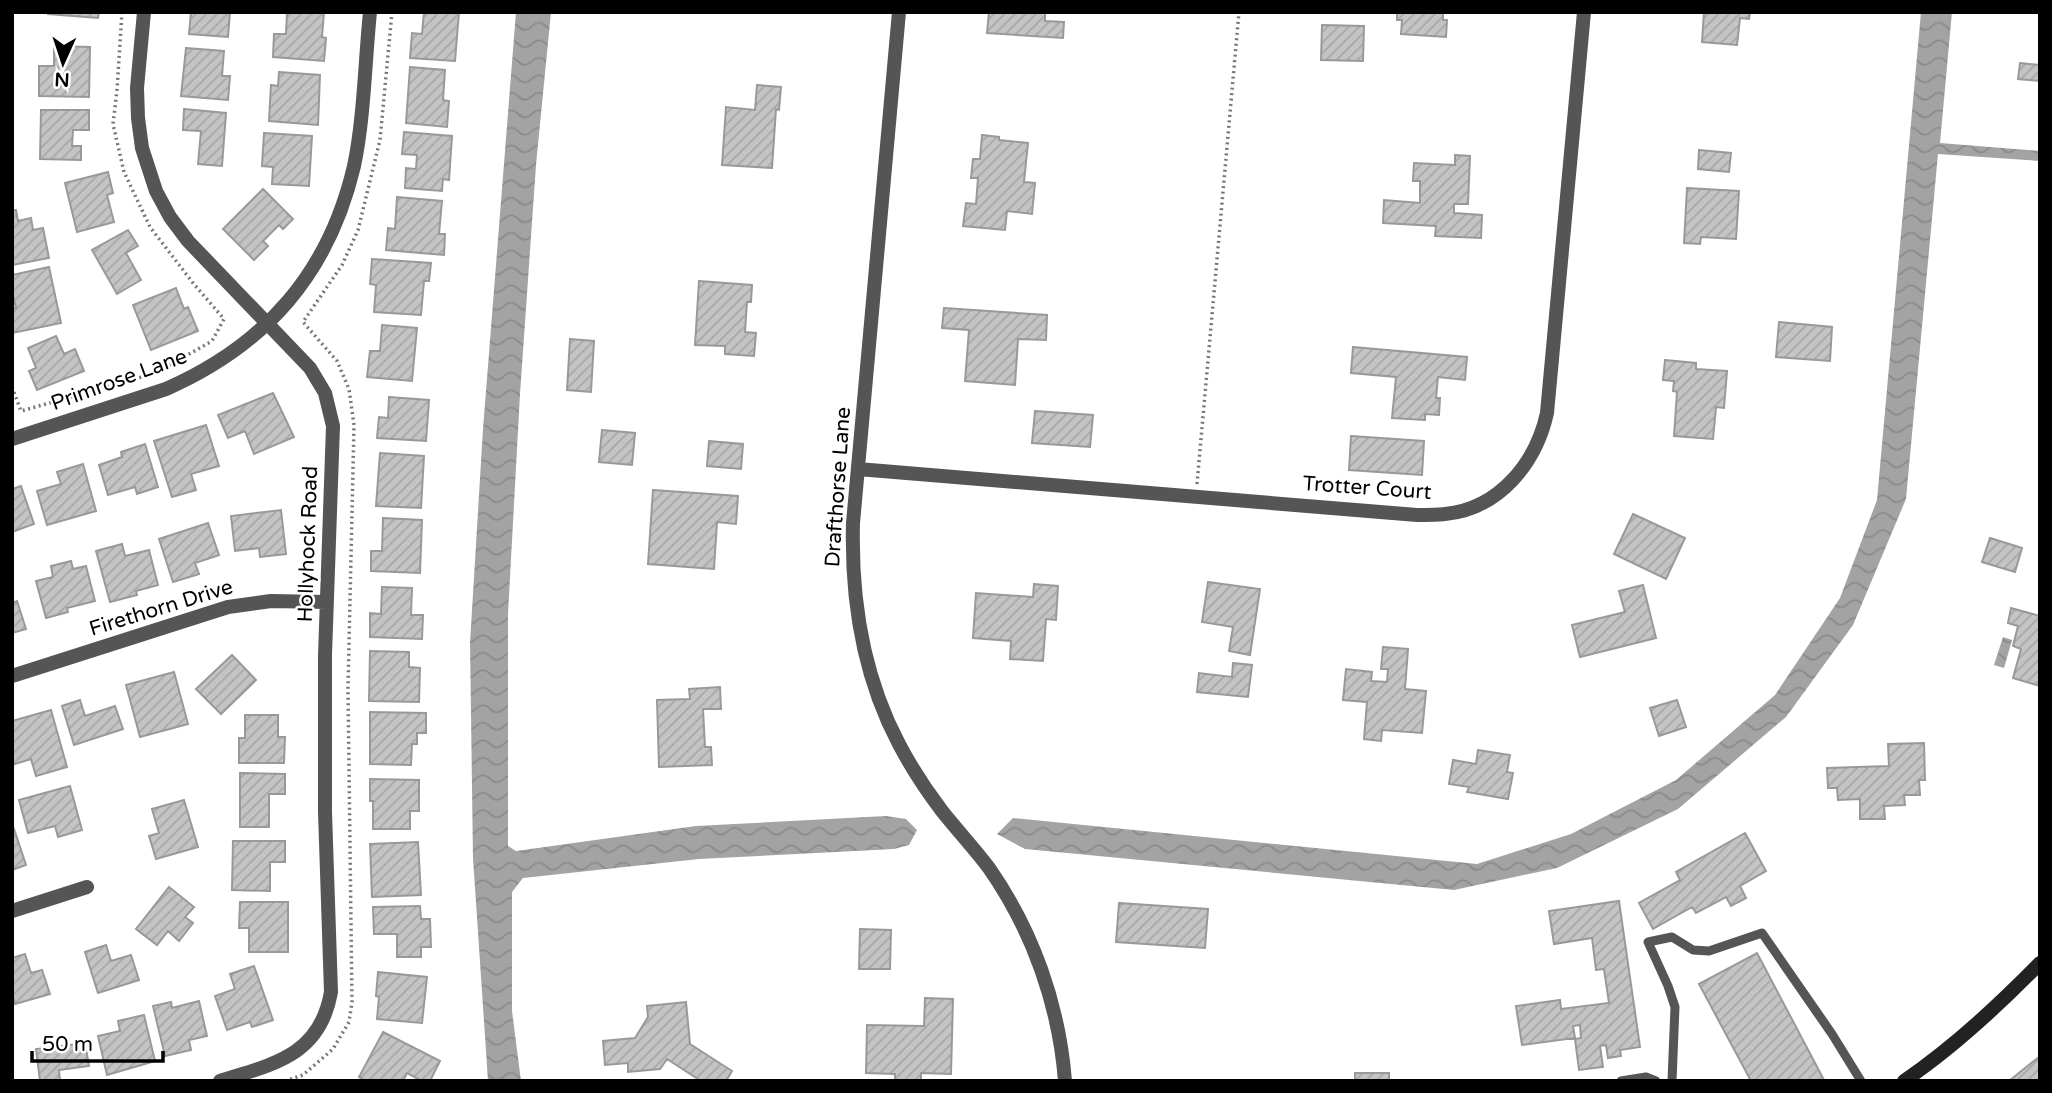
<svg xmlns="http://www.w3.org/2000/svg" width="2052" height="1093" viewBox="0 0 2052 1093" font-family="'Varela Round',sans-serif">
  <style>
    .water { fill: url(#water-waves) }
    .building { fill: url(#building-hatch); stroke: #999; stroke-width: 2 }
    .lines { fill: none; stroke-linecap: round; stroke-linejoin: round }
    .path { stroke: #777; stroke-width: 3.5; stroke-dasharray: 2 3.5; stroke-linecap: butt }
    .lane { stroke: #555; stroke-width: 9 }
    .street { stroke: #555; stroke-width: 14 }
    .secondary { stroke: #222; stroke-width: 14 }
    .labels { text-anchor: middle; dominant-baseline: central; stroke-width: 5; stroke-linejoin: round; paint-order: stroke }
    .street-label { font-size: 21px; fill: #000; stroke: #fff }
  </style>
  <defs>
    <pattern id="water-waves" width="16" height="10" patternUnits="userSpaceOnUse" patternTransform="scale(1.75)"><rect width="16" height="10" fill="#a3a3a3"/><path d="M0 5q4-4 8 0t8 0" fill="none" stroke="#8b8b8b"/></pattern>
    <pattern id="building-hatch" width="6" height="6" patternUnits="userSpaceOnUse" patternTransform="scale(1.75)"><rect width="6" height="6" fill="#c4c4c4"/><path d="M-1 1l2-2M0 6l6-6M5 7l2-2" fill="none" stroke="#a7a7a7"/></pattern>
  </defs>
  <rect width="100%" height="100%" fill="#fff"/>
  <path class="water" d="M516,12H551L536,165L520,394L508,614V846L516,851L696,826L886,816L906,819L917,830L909,845L894,849L699,859L523,878L512,892V1011L521,1081H488L473,858L470,643L483,429Z
    M1921,12H1952L1940,143L2040,151V161L1938,154L1906,499L1853,625L1786,717L1678,809L1557,868L1454,890L1025,849L997,834L1013,818L1477,864L1571,834L1676,780L1775,695L1840,598L1877,500Z
    M2003,637L2012,640L2004,668L1994,665Z"/>
  <path class="building" d="M48,12H99L98,18L48,14Z
    M191,12H230L228,37L189,34Z
    M287,12H324L322,37L326,38L324,61L273,57L274,34H286Z
    M424,12H459L455,61L410,58L412,33L422,34Z
    M989,12H1045V21L1064,22L1063,38L987,33Z
    M1397,12H1443V20H1447L1446,37L1401,34L1402,20H1397Z
    M1704,12H1750L1749,19L1740,18L1737,45L1702,42Z
    M1322,25L1364,26L1363,61L1321,60Z
    M54,46L90,47L89,97L39,96V66H54Z
    M186,48L224,51L222,76H230L228,100L181,96Z
    M2020,63L2040,65V81L2018,79Z
    M410,67L445,70L443,100L449,101L447,127L406,123Z
    M279,72L320,75L318,125L269,121L271,85L278,86Z
    M757,85L781,87L779,110L776,109L772,168L722,165L726,107L755,110Z
    M184,109L226,113L222,166L198,164L201,131L183,130Z
    M41,110H89V130H73L72,146H81V160L40,159Z
    M404,132L452,136L449,180L443,179L442,191L405,188L406,168L416,169L417,155L402,154Z
    M264,133L312,136L309,186L272,184L273,167L262,166Z
    M982,135L999,137V140L1028,143L1024,182L1035,183L1032,214L1007,211L1005,230L963,226L966,203L976,204L978,178H971L973,159H980Z
    M1699,150L1731,153L1729,172L1698,169Z
    M1455,155L1470,156L1468,204H1454V213L1482,215L1481,238L1435,236L1436,226L1383,223L1384,200L1420,203V181H1413L1414,163L1455,165Z
    M108,172L113,193L107,195L114,222L77,232L65,183Z
    M1687,188L1739,191L1736,239L1701,237L1700,244L1684,243Z
    M263,189L293,219L283,229L279,225L263,241L268,246L254,260L223,229Z
    M397,197L442,201L439,234H445L444,255L386,250L388,228L395,229Z
    M12,210H16L18,221L31,218L33,230L43,228L49,258L12,265Z
    M128,230L138,246L126,253L141,280L117,294L92,250Z
    M372,259L431,263L429,281H424L421,315L374,312L376,285L370,284Z
    M49,267L61,323L12,333V309L16,308L12,291V275Z
    M699,281L752,285L751,302H747L745,332L756,333L754,356L725,354V346L695,345Z
    M176,288L184,309L188,307L198,331L151,350L133,305Z
    M944,308L1047,315L1046,340L1018,339L1015,385L965,381L969,330L942,328Z
    M1779,322L1832,327L1830,361L1776,357Z
    M382,325L417,328L412,381L367,377L370,351H380Z
    M56,336L64,354L75,349L84,371L37,390L29,371L36,368L28,348Z
    M570,339L594,341L591,392L567,390Z
    M1353,347L1467,357L1465,380L1438,377L1436,398H1440L1439,415L1425,414V420L1392,418L1396,377L1351,373Z
    M1665,360L1696,363V369L1727,371L1724,408L1716,407L1713,439L1674,436L1677,392L1673,391L1674,381L1663,380Z
    M273,393L294,437L254,454L245,431L228,438L218,415Z
    M389,397L429,400L426,441L377,438L379,417L388,418Z
    M1035,411L1093,415L1090,447L1032,443Z
    M206,425L219,466L191,474L196,490L172,497L154,441Z
    M602,430L635,433L632,465L599,462Z
    M1351,436L1424,441L1422,475L1349,470Z
    M709,441L743,444L741,469L707,466Z
    M145,444L158,487L137,494L135,487L108,495L99,465L122,457L121,452Z
    M380,453L424,456L421,508L376,506Z
    M83,464L96,511L47,525L37,491L61,484L57,472Z
    M21,486L34,524L12,532V489Z
    M653,490L738,496L736,524L717,522L714,569L648,564Z
    M281,510L286,554L260,557L259,548L235,551L231,516Z
    M1633,514L1685,538L1666,579L1614,554Z
    M383,518L422,520L420,573L371,571V551H382Z
    M208,523L219,555L195,563L199,574L173,582L159,539Z
    M1990,538L2022,548L2015,572L1982,562Z
    M122,544L125,556L149,550L158,585L136,591L137,595L110,602L96,551Z
    M71,561L73,569L86,566L95,601L67,608L68,612L46,618L36,581L53,577L51,566Z
    M1208,582L1260,589L1250,655L1229,651L1233,627L1202,622Z
    M1034,584L1058,586L1056,620L1046,619L1043,661L1010,659L1011,641L973,638L976,593L1033,597Z
    M1643,585L1656,638L1580,657L1572,625L1625,612L1619,591Z
    M382,587L412,588L411,615H423L422,639L370,637V613L381,614Z
    M17,601L26,629L12,633V603Z
    M2011,608L2040,616V686L2013,678L2021,649L2013,646L2018,626L2008,623Z
    M1383,647L1408,649L1405,689L1426,691L1422,733L1382,730L1381,741L1364,739L1367,702L1343,700L1346,669L1372,672L1371,681L1387,682L1388,669H1381Z
    M370,651L409,652V667L420,668L419,702L369,701Z
    M232,655L256,680L221,714L196,689Z
    M1233,663L1252,665L1248,697L1197,692L1199,673L1232,677Z
    M174,672L188,724L140,737L126,685Z
    M720,687L721,709H703L705,747H711L712,765L659,767L657,700L690,699L689,689Z
    M80,700L85,716L115,706L123,729L74,745L62,706Z
    M1677,700L1686,727L1659,736L1650,708Z
    M51,710L67,767L36,776L31,759L12,765V721Z
    M370,712L426,713V733H417V744H412L411,765L370,764Z
    M245,715H278V737H285L284,763H239V738H245Z
    M1924,743L1925,780H1919L1920,795H1904L1905,805L1884,806L1885,819H1860V799L1838,800L1837,788H1828L1827,768L1889,766L1888,744Z
    M1478,750L1510,755L1507,772L1513,773L1508,799L1467,792L1469,787L1449,784L1453,760L1476,764Z
    M240,773L285,774V794H269V827H240Z
    M370,779L419,780V811H410V829H373V801H370Z
    M70,786L82,830L58,837L55,826L28,833L19,800Z
    M184,800L198,847L156,859L149,836L159,833L152,809Z
    M12,823L26,865L12,870Z
    M1745,833L1766,871L1740,886L1746,898L1731,906L1726,897L1696,913L1692,907L1653,929L1639,903L1680,880L1676,872Z
    M233,841H285V862H270V891L232,890Z
    M418,842L421,895L372,897L370,844Z
    M169,887L194,907L185,917L193,923L179,941L168,931L157,945L136,929Z
    M1619,901L1640,1047L1620,1050L1621,1056L1608,1058L1606,1045L1600,1046L1603,1067L1579,1070L1575,1039L1581,1038L1580,1025L1573,1026L1575,1038L1522,1045L1516,1006L1560,1000L1561,1009L1609,1003L1604,969L1596,970L1592,938L1554,944L1549,911Z
    M240,902H288V952H249V928H239Z
    M1119,903L1208,909L1205,948L1116,942Z
    M420,906L421,919H430L431,947H421V957H397V934H374L373,907Z
    M860,929L891,930L890,969H859Z
    M106,945L111,961L131,955L139,980L98,993L85,952Z
    M1757,953L1824,1080L1751,1081L1699,984Z
    M25,954L31,973L42,970L50,994L15,1004L12,992V958Z
    M254,966L273,1020L252,1027L250,1022L227,1030L215,996L235,989L230,974Z
    M378,972L427,977L422,1023L377,1019L379,997L376,996Z
    M925,998L953,999L951,1074L921,1073V1081H895V1074L866,1073L867,1025L924,1026Z
    M199,1001L207,1036L189,1040L191,1050L165,1056L153,1006L171,1002L172,1008Z
    M686,1002L690,1044L732,1071L726,1081H701L667,1059L660,1069L628,1072V1063L605,1065L603,1041L635,1038L648,1017L647,1006Z
    M144,1015L155,1061L107,1075L98,1036L120,1031L118,1021Z
    M383,1032L440,1061L430,1081H422L407,1073L403,1081H366L359,1077Z
    M85,1043L89,1066L59,1070L60,1081H40L36,1049Z
    M2040,1056V1081H2009Z
    M1355,1073H1389V1081H1355Z"/>
  <g class="lines">
    <path class="path" d="M12,387L21,411L156,373L212,341L224,319L193,283L150,227L124,172L113,124L117,90L122,12
      M1197,484L1239,12
      M285,1081L303,1075L333,1049L349,1022L352,1002L348,688L354,425L349,389L337,361L303,322L342,265L358,230L380,140L392,12"/>
    <path class="lane" d="M1621,1081L1646,1077L1656,1081
      M1672,1081L1675,1007L1668,986L1648,942L1672,937L1693,950L1709,951L1762,933L1832,1034L1861,1081"/>
    <path class="street" d="M144,12L137,88L138,118L142,148L156,191L170,217L188,241L310,368L325,393L333,426L325,655V812L331,992C320,1056 273,1064 220,1081
      M899,12L853,523C851,599 863,676 899,744C911,767 926,790 942,811C957,830 974,848 989,868C1033,931 1059,1005 1065,1081
      M12,439L166,389C266,345 329,273 354,166C364,119 365,61 370,12
      M858,469L1417,515C1426,515 1436,515 1445,514C1499,509 1536,463 1547,413L1584,12
      M12,676L228,607L271,601L326,602
      M12,911L87,887"/>
    <path class="secondary" d="M1904,1081C1954,1047 1998,1006 2040,963"/>
  </g>
  <g class="labels">
    <g class="street-label">
      <text transform="translate(119 380) rotate(-20)">Primrose Lane</text>
      <text transform="translate(838 487) rotate(-86)">Drafthorse Lane</text>
      <text transform="translate(1367 488) rotate(4)">Trotter Court</text>
      <text transform="translate(308 544) rotate(-88)">Hollyhock Road</text>
      <text transform="translate(161 608) rotate(-17)">Firethorn Drive</text>
    </g>
  </g>
  <rect width="2052" height="1093" fill="none" stroke="#000000" stroke-width="28"/>
  <g transform="translate(63 63) rotate(183)" stroke="#ffffff" stroke-width="5" paint-order="stroke">
  <path d="M0-5L12 26L0 18L-12 26Z" fill="#000000"/>
  <text y="-10" font-size="19" font-weight="bold" text-anchor="middle" fill="#000000">N</text>
  </g>
  <path d="M32 1051v10h131v-10" fill="none" stroke="#000000" stroke-width="3.5"/>
  <text x="42" y="1051" font-size="21" fill="#000000" stroke="#ffffff" stroke-width="5" paint-order="stroke">50 m</text>
</svg>
